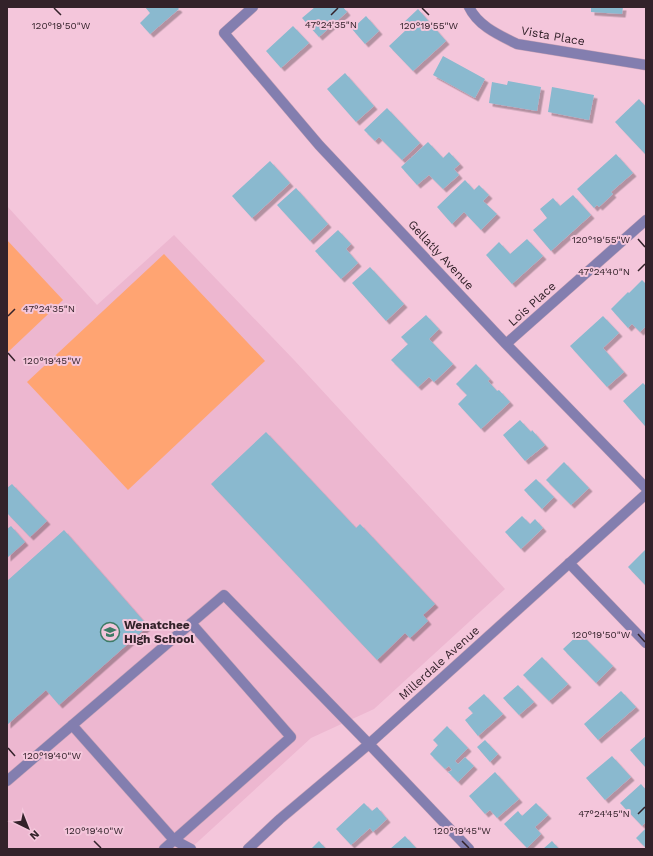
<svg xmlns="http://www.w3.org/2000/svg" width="653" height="856" viewBox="0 0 653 856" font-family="'Work Sans',sans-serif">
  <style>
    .built { fill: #edb7d0 }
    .green { fill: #ffa472 }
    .building { fill: #8ab9cf; filter: url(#shadow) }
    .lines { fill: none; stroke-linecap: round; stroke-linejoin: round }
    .minor-casing { stroke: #cda5b8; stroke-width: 11 }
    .minor { stroke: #837eaf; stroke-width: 10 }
    .ticks { fill: none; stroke: #33222a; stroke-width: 1.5 }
    .labels { text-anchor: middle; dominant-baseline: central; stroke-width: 4; stroke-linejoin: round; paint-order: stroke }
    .street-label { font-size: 12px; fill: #33222a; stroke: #f4c6db }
    .poi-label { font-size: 12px; font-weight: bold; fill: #33222a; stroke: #f4c6db; text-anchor: start }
    .ticks-label { font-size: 10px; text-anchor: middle; fill: #33222a; stroke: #f4c6db; stroke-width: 4; stroke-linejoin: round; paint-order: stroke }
  </style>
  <defs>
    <filter id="shadow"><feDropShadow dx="3.5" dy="3.5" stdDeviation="0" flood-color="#0004"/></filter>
  </defs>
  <rect width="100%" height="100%" fill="#f4c6db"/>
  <path class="built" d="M7,206L97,305L174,235L295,361L505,589L374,709L311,738L190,849H7Z"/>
  <path class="green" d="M7,240L63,300L7,353Z
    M164,254L265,361L128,490L27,382Z"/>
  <path class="building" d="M145,7H177L179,9L150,34L140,23L150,13Z
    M315,7H343L347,12L319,37L302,18Z
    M591,7H623L622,14L591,12Z
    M418,9L446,41L413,71L389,46L407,29L402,24Z
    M366,16L379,31L365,44L352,29Z
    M293,26L309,43L281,68L266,51Z
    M443,56L485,79L475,98L433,75Z
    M345,73L374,106L356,122L327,89Z
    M508,81L541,87L537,111L489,103L492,82L507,85Z
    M552,87L594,95L589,120L548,112Z
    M639,99L646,107V155L615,122Z
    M387,108L420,143L402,160L379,137L375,141L364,130Z
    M428,142L443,158L449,152L460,164L454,169L459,175L443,189L429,175L417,185L401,167Z
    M616,154L633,173L611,192L613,194L599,207L597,205L594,208L577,189Z
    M270,161L290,183L252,218L232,196Z
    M465,180L474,190L479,185L489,195L483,201L497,214L481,230L464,212L452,224L437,207Z
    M296,188L328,224L310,241L277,205Z
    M573,195L591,215L551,251L533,230L547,218L540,209L553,198L560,206Z
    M338,230L351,244L346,249L358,263L341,279L315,251Z
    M527,239L543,256L512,284L486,255L499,242L510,254Z
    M370,267L404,304L386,321L352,283Z
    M642,280L646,284V326L640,332L632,324L628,328L611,309L628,292L629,293Z
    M426,315L439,329L429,339L453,364L434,382L429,377L418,387L391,360L408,344L401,337Z
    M603,316L619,333L603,348L624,372L607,387L570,346Z
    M476,364L490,379L488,381L497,391L499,390L510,402L481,429L458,404L467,395L456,384Z
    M643,383L646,386L645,426L623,401Z
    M520,420L531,432L532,430L545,445L525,461L503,435Z
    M266,432L356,528L360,524L435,604L423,615L428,621L410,638L405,633L377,660L211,484Z
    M564,462L589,488L571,505L546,480Z
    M536,479L554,497L542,509L524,490Z
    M12,484L47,521L30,537L7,513V488Z
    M522,516L530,524L535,519L543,528L521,549L505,532Z
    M11,526L25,542L7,558V529Z
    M64,530L148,626L59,705L46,690L7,725V581Z
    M646,549V586L628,567Z
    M580,633L613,666L596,683L563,649Z
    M542,657L568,684L549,701L523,675Z
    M518,685L534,702L519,715L503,698Z
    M621,691L636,707L598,740L584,724Z
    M484,694L503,714L478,736L465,720L473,713L468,708Z
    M447,726L468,748L455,761L458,764L465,757L474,766L458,782L448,772L452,770L449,766L445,769L430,754L438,745L433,740Z
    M646,736V768L630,750Z
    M485,740L498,754L490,762L477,747Z
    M612,756L631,777L605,800L586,778Z
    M495,772L519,799L497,818L490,810L485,814L469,796Z
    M641,784L646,790V822L642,826L620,803Z
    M364,803L372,811L377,807L387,819L373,832L370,828L351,845L336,829Z
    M536,803L548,815L535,827L541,834L527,848L504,824L518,811L522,816Z
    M646,828V848L636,838Z
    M405,836L417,849H390Z
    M319,841L326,849H311Z
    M552,841L559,849H543Z"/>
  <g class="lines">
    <g class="minor-casing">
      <path id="minor" d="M253,7L224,33L319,145L506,344L646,488
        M469,7C478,26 499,35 517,44L646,65
        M506,344L646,220
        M569,563L646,643
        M72,725L174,840L191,849
        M7,781L224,595L369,744L469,849
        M164,849L291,737L191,623
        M248,849L280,819L369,744L646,494"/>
    </g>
    <use href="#minor" class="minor"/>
  </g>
  <path class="ticks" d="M54,8L61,15M422,8L429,15M331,15L338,8M638,239L645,247M638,271L645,264M8,316L15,309M8,353L15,361M638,634L645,642M8,748L15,756M638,814L645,807M94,841L101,848M462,841L469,848"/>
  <defs>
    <g id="school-ring" transform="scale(1)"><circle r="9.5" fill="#f4c6db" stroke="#3e7b66" stroke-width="1.5"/><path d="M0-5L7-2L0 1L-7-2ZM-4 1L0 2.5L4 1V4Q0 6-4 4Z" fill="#3e7b66"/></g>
  </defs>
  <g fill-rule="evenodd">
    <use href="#school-ring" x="110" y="632"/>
  </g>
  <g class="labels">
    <g class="street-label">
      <text transform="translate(553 36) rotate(10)">Vista Place</text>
      <text transform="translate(441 255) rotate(47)">Gellatly Avenue</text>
      <text transform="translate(532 304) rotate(-42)">Lois Place</text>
      <text transform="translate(439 663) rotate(-42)">Millerdale Avenue</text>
    </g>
    <g class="poi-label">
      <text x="124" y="625">Wenatchee<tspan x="124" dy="14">High School</tspan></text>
    </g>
  </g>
  <g class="ticks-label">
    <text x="331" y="28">47°24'35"N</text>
    <text x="61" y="29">120°19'50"W</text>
    <text x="429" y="29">120°19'55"W</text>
    <text x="601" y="243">120°19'55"W</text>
    <text x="604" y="275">47°24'40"N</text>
    <text x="49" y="312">47°24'35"N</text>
    <text x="52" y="364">120°19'45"W</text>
    <text x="601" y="638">120°19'50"W</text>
    <text x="52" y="759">120°19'40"W</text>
    <text x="604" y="817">47°24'45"N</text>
    <text x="94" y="834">120°19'40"W</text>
    <text x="462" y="834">120°19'45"W</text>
  </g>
  <rect width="653" height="856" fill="none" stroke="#33222a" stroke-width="16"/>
  <g transform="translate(28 828) rotate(137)" stroke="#f4c6db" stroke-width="3" paint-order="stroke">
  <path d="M0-3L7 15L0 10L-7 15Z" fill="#33222a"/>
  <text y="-6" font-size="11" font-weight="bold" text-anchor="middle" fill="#33222a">N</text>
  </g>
</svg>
